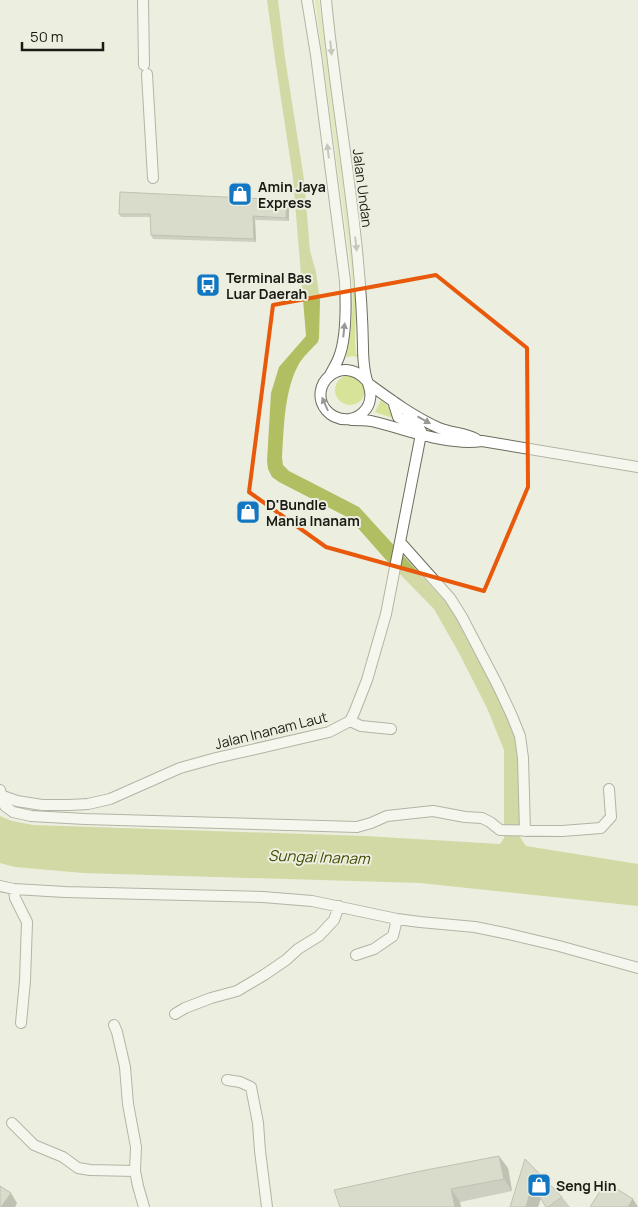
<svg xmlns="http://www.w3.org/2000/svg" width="638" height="1207" viewBox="0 0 638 1207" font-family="Manrope,sans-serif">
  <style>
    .green { fill: #d7e398 }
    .water { fill: #b1be61 }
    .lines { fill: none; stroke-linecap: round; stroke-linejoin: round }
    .minor-casing { stroke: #6b6d5f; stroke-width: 12 }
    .minor { stroke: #fff; stroke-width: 10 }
    .wall { fill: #a6a99b }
    .shaded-wall { fill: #87897e }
    .building { fill: #c1c4b4; stroke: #87897e }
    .oneway { fill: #989896 }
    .marked { fill: none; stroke: #e8590c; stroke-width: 4; stroke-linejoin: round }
    .labels { text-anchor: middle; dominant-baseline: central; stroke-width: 4; stroke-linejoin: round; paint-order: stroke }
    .poi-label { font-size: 14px; font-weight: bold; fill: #1a1b15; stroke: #ecefdf; text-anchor: start }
    .street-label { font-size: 14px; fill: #1a1b15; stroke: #ecefdf }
    .water-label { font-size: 15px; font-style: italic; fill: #424900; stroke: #ecefdf }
  </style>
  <rect width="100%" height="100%" fill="#ecefdf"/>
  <path class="green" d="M315,0H319L354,269L356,290L355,340L356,353L358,357L353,356L346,357C353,325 354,302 351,269Z
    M335 390a15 15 0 1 1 30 0a15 15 0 1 1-30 0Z
    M381,400L395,412L415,426L375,412Z"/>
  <path class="water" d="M267,0H278L285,58L304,179L310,251L316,272L320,301L319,338L318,342C312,348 305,355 300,362C284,389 284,427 282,458L283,465L289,471L359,507L450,607L501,702L514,734L518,749L520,837L526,846L638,864V906L420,883L83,873L15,867L0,863V816L12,821L33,825L365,836L500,844L504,838V750L487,708L459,653L434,609L387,561L349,518L279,482L272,477L268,469L267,461L271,393L279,367L306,336L293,178L275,59Z"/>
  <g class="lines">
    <g class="minor-casing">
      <path id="minor" d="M143,0L144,65
        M307,0L316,55L345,281C346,302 347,337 339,357C337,363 333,369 330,375
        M326,0C337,116 361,231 363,347C363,357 364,368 366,377C368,385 372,391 370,399C369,409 360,417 350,419C341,420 332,417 326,410C307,386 341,353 366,380
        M147,74L153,178
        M369,384C391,400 414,417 439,428C451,433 465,433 476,439
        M393,401L398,417L419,428L421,431V433
        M351,420C358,420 364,420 371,421C406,429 446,446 482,441L638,467
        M401,543L450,598L462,617L498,686L512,716L520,736L523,758L525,831
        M350,721L361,726L391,729
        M0,790L5,806L13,812L31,816L85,819L357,827L371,823L387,816L433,811L465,817L482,818L490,822L500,830L562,831L601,828L611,817L609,789
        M0,795L17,801L42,805H69L88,804L110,799L180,768L216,758L329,732L350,721L354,713L367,680L386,614L421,434
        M0,886L14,889L65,892L263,897L312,901L397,919L420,922L475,927L509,934L559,946L638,968
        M14,889L15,898L27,922L25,981L21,1023
        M356,955L374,949L393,936L397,919
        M175,1014L185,1008L211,998L237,991L264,975L286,960L298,949L319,936L334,920L339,906
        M114,1025L117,1032L125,1067L128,1104L136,1147L135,1171L138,1186L144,1207
        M227,1080L240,1082L251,1087L258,1123L260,1151L267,1207
        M12,1123L34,1145L63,1157L78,1168L90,1170L135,1171"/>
    </g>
    <use href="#minor" class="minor"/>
  </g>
  <path class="wall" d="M289,203V221L255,220L256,242L153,239L151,235L150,217H121L119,214Z
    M525,1159L562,1197L570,1207H546L541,1198L538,1207Z
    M508,1168L512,1191L460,1202L421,1171Z"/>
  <path class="shaded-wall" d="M287,200L289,203V221L286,218Z
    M253,216L255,220L256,242L254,239Z
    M499,1156L508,1168L512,1191L504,1179Z
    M532,1185L541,1198L538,1207H526Z
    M451,1189L460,1202L461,1207H455Z
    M11,1193L17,1203L15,1207H1Z
    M633,1199L638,1207H628Z"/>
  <path class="building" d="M120,192L287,200L286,218L253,216L254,239L151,235L150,214H119Z
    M499,1156L504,1179L451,1189L455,1207H340L334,1190L421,1171Z
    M525,1159L562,1197L548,1207H546L532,1185L526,1207H510Z
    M606,1182L633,1199L628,1207H590Z
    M0,1186L11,1193L1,1207H0Z"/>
  <defs><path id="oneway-solid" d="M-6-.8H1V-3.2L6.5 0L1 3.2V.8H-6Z" transform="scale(1.25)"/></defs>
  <g class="oneway">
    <use href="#oneway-solid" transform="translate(331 48) rotate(84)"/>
    <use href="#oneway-solid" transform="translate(328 151) rotate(-97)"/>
    <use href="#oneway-solid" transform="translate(356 244) rotate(83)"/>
    <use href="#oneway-solid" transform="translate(344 330) rotate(-84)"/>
    <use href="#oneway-solid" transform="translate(325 404) rotate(-114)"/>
    <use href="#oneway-solid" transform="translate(424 420) rotate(29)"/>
  </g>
  <path d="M0 0H638V1207H0ZM436,275L527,348L528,487L484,591L326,547L249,492L273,305Z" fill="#ecefdf" fill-opacity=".55" fill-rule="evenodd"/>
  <path class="marked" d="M436,275L527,348L528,487L484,591L326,547L249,492L273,305Z"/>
  <defs>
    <g id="shop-square" transform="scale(1.25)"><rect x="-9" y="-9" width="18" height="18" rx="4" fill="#1177c3" stroke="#ecefdf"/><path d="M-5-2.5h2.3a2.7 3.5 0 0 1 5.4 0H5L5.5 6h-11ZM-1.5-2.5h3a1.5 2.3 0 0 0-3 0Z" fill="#fff"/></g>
    <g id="bus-square" transform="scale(1.25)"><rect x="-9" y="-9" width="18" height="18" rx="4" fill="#1177c3" stroke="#ecefdf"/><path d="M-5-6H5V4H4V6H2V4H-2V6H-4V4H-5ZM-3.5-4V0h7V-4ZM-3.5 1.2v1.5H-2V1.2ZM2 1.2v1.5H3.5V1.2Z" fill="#fff"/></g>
  </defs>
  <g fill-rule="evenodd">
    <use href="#shop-square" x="240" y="194"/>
    <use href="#bus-square" x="208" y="285"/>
    <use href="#shop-square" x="248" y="512"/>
    <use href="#shop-square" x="539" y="1185"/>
  </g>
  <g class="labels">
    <g class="poi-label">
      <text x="258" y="186">Amin Jaya<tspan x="258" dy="16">Express</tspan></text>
      <text x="226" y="277">Terminal Bas<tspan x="226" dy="16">Luar Daerah</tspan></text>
      <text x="266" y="504">D'Bundle<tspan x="266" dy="16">Mania Inanam</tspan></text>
      <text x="556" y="1185">Seng Hin</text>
    </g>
    <g class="street-label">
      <text transform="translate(363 188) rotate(83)">Jalan Undan</text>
      <text transform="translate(271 730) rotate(-14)">Jalan Inanam Laut</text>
    </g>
    <g class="water-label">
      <text transform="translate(319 857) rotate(2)">Sungai Inanam</text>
    </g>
  </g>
  <path d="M22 42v8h81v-8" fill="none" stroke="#1a1b15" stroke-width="2.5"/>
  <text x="30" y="42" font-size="15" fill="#1a1b15" stroke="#ecefdf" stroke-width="4" paint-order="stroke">50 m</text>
</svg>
